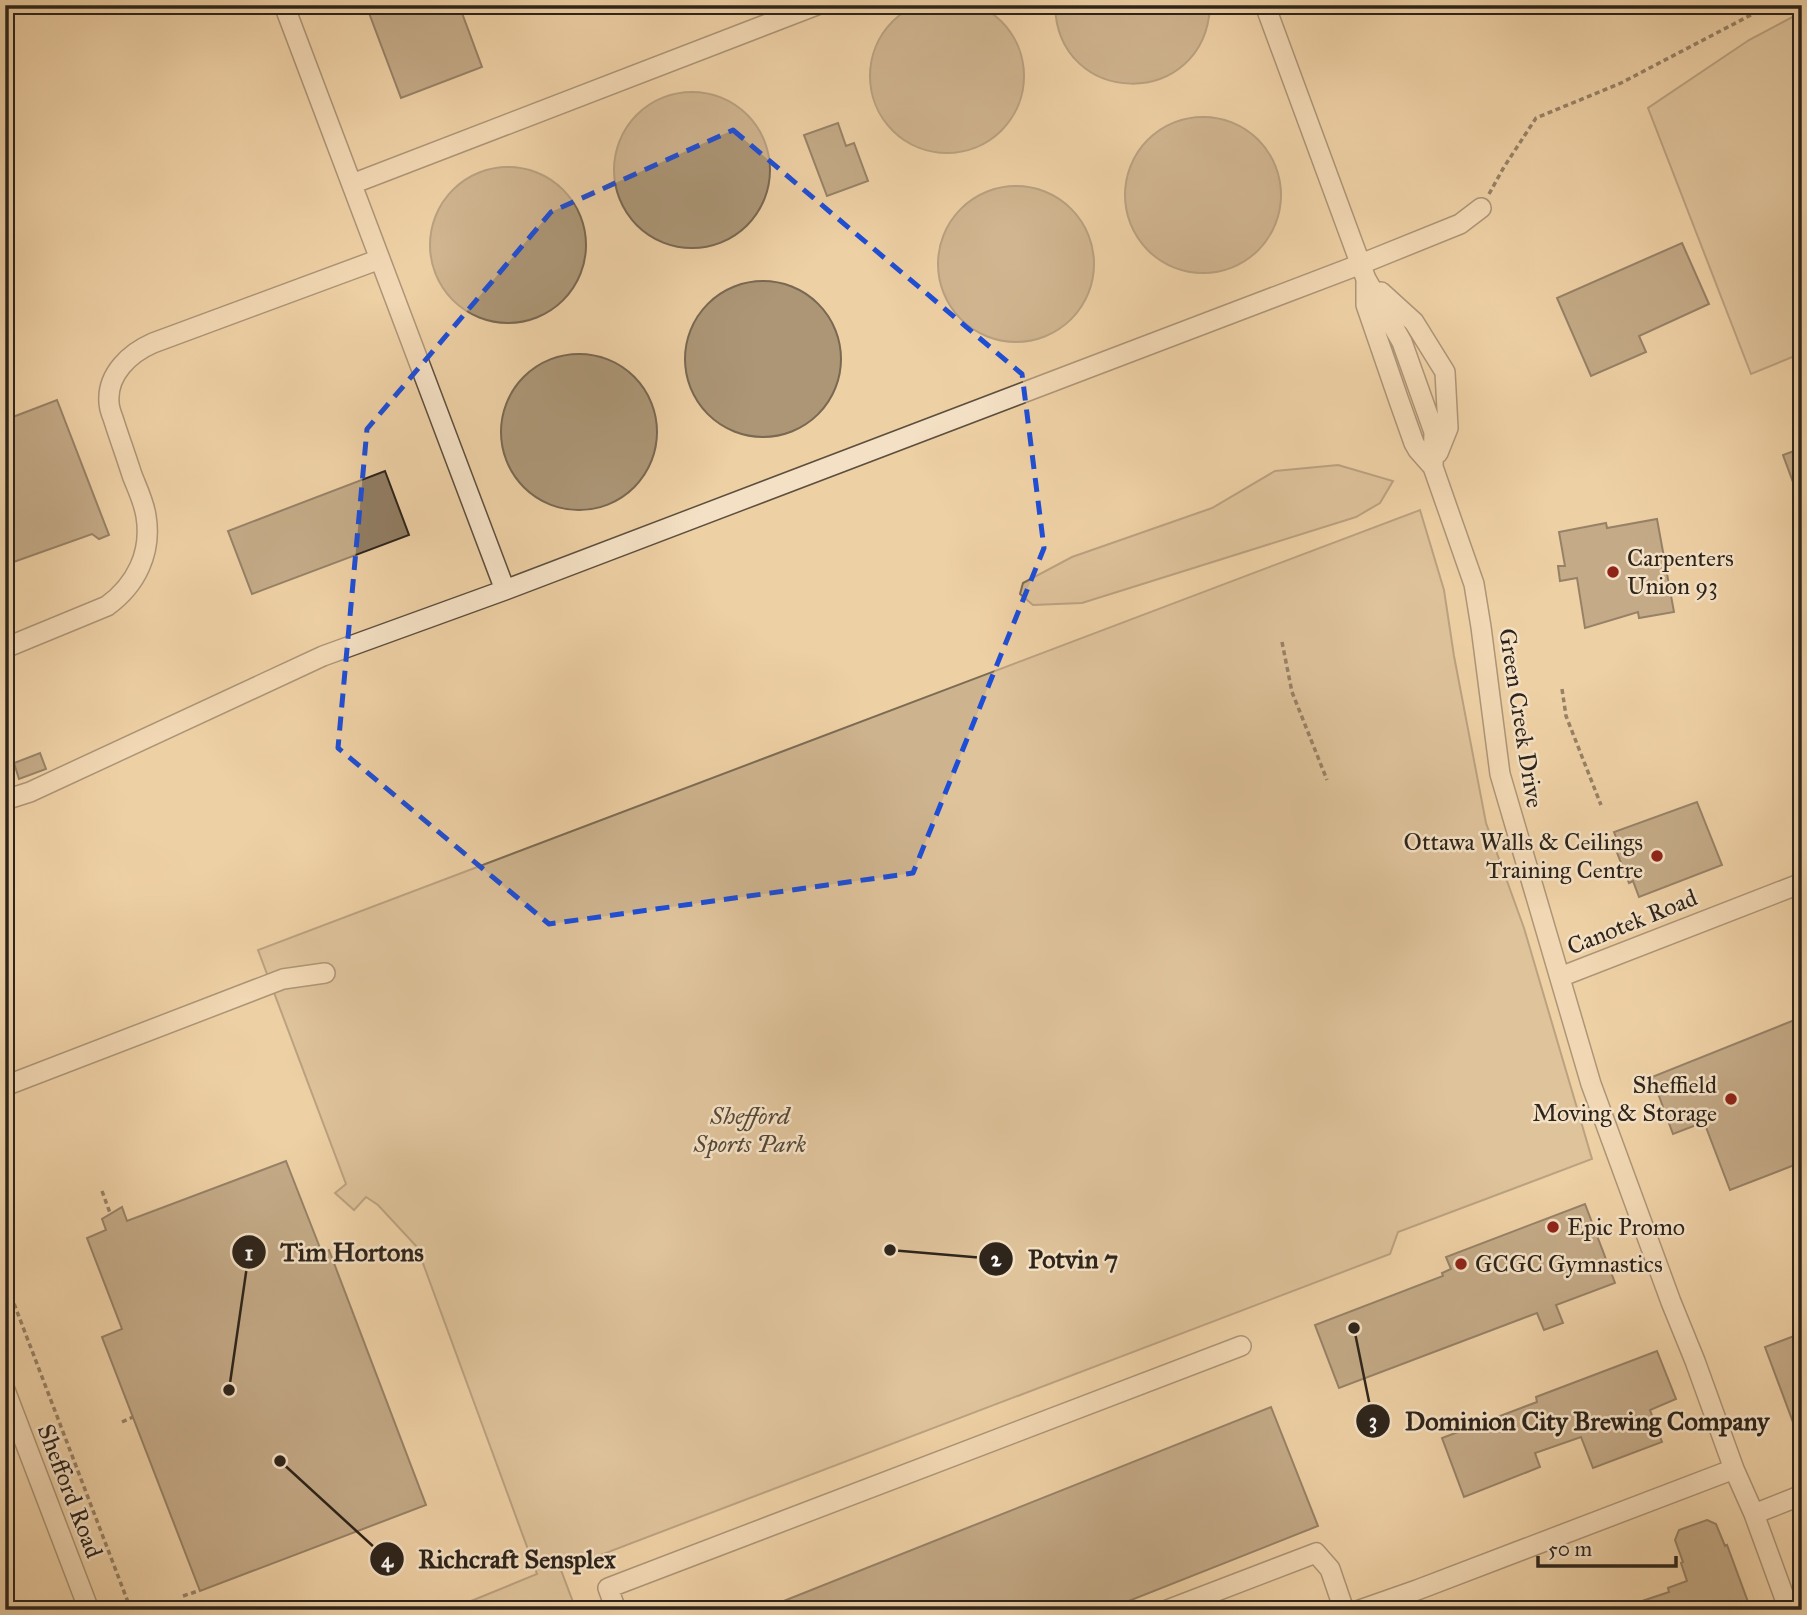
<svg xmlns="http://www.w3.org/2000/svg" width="1807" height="1615" viewBox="0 0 1807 1615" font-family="'IM FELL Great Primer',serif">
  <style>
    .green { fill: #cdb38e; stroke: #7d6c54; stroke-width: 2 }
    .water { fill: #ac9676; stroke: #796852; stroke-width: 2 }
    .building { fill: #917d63; stroke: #2d241b; stroke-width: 2 }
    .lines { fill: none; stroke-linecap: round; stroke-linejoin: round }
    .minor-casing { stroke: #5d4f3e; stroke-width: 22 }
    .path { stroke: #2d241b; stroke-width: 3.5; stroke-dasharray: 5 3.5; stroke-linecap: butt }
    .minor { stroke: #f4e0c4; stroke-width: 19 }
    .marked { fill: none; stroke: #1d4ed8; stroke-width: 5; stroke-dasharray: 14 9; stroke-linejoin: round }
    .poi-dot { fill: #8f2418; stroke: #f4e0c4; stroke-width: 2.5 }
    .labels { text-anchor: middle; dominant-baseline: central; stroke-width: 5; stroke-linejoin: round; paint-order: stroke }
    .poi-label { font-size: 24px; fill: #2d241b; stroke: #f4e0c4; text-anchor: start }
    .street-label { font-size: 24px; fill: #2d241b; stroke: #f4e0c4 }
    .park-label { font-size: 24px; font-style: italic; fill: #554838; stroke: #f4e0c4 }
    .leader { fill: none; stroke: #2d241b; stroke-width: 2.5 }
    .callout-dot { fill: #2d241b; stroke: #f4e0c4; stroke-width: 2.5 }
    .mark-label { font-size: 21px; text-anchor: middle; font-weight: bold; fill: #fff }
    .callout-label { font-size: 26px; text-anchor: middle; font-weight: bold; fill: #2d241b; stroke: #f4e0c4; stroke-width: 5; stroke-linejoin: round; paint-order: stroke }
  </style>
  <rect width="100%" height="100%" fill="#eed0a5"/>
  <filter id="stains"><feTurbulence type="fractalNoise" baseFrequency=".00286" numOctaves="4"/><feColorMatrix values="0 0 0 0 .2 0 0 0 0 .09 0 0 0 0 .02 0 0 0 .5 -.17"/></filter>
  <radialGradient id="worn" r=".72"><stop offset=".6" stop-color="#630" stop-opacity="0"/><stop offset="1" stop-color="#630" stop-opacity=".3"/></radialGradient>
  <path class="green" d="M1802,12V353L1751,374L1648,108L1749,40Z
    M1338,465L1393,481L1380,503L1356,517L1082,603L1033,605L1020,594L1023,583L1072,557L1212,508L1275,471Z
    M1420,510L1444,590L1454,656L1486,823L1524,928L1592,1159L1398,1232L1390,1254L561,1570L576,1610H449L537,1574L417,1247L378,1205L366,1197L354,1210L335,1193L346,1184L258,950Z"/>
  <path class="water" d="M870 76a77 77 0 1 1 154 0a77 77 0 1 1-154 0Z
    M1055,5H1210V7C1204,111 1057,108 1055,5Z
    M614 170a78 78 0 1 1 156 0a78 78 0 1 1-156 0Z
    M1125 195a78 78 0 1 1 156 0a78 78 0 1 1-156 0Z
    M430 245a78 78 0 1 1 156 0a78 78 0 1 1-156 0Z
    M938 264a78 78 0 1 1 156 0a78 78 0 1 1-156 0Z
    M685 359a78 78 0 1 1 156 0a78 78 0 1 1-156 0Z
    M501 432a78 78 0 1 1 156 0a78 78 0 1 1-156 0Z"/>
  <path class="building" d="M366,5H459L482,67L401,98Z
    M838,123L846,146L854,143L868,181L827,196L804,135Z
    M1682,243L1709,304L1639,336L1646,352L1591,376L1557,298Z
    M57,400L109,535L99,539L92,534L5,565V420Z
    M1802,448V501H1800L1783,455Z
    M385,471L409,535L252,594L228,531Z
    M1657,519L1674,612L1639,618L1638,612L1585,628L1577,578L1560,581L1558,566H1565L1559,532L1606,523L1607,528Z
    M40,753L46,769L19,779L14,763Z
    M1697,802L1722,865L1639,897L1633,881L1629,883L1616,850L1620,848L1614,832Z
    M1802,1017V1162L1730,1190L1704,1122L1673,1134L1652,1077Z
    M286,1161L322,1253L329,1250L426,1505L200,1591L102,1337L122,1329L87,1238L106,1230L102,1219L122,1207L127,1221Z
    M1585,1204L1615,1283L1556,1305L1563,1323L1544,1330L1537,1313L1339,1388L1315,1325L1443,1276L1442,1273L1451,1269L1446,1257Z
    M1802,1333V1440L1800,1441L1765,1347Z
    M1657,1351L1676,1399L1650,1410L1662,1442L1593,1468L1581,1437L1535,1453L1540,1467L1464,1497L1442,1438L1537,1402L1536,1397Z
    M1271,1407L1318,1526L1106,1610H761Z
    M1707,1520L1716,1524L1725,1546L1727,1545L1751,1610H1624V1607L1669,1592L1668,1588L1687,1581L1681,1563L1683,1562L1675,1540L1679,1530Z"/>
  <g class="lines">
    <g class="minor-casing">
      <path id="minor" d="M284,5L505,590
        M1265,5L1366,279L1402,342L1434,432L1433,467
        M352,184L817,5
        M1366,279V305L1398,398L1414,443L1418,450L1433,467L1474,584L1481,627L1500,774L1591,1084L1671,1302L1695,1361L1734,1469L1754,1514L1789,1610
        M1381,292L1414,322L1445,372L1448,428L1438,453
        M5,648L107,606C136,585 152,553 146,516C144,502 137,488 132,475C126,456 119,437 113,418C111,413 109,407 109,402C107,374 130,353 153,343L380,259
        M5,800L30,792L323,656L505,590L1361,264L1460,224L1481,208
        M1560,977L1802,883
        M5,1086L283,979L325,973
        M5,1390L89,1610
        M1754,1514L1802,1495
        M616,1610L608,1588L1241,1346
        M1167,1610L1316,1553L1330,1569L1344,1610
        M1360,1610L1417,1590L1734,1469"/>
    </g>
    <path class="path" d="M1489,194L1504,167L1536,118L1621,83L1770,5
      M1282,642L1292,692L1327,780
      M1562,689L1566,716L1601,805
      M102,1191L110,1213
      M5,1280L131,1610
      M122,1422L133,1417
      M183,1596L198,1591
      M144,1610L161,1603
      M1535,1610L1536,1606"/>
    <use href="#minor" class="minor"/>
  </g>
  <path d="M0 0H1807V1615H0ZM733,130L1022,374L1044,548L913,873L549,924L338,748L367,429L551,212Z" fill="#eed0a5" fill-opacity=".55" fill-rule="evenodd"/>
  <path class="marked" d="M733,130L1022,374L1044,548L913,873L549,924L338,748L367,429L551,212Z"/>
  <g class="poi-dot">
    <circle cx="1613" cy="572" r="7"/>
    <circle cx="1657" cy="856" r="7"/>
    <circle cx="1731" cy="1099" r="7"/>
    <circle cx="1553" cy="1227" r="7"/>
    <circle cx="1461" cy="1264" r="7"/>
  </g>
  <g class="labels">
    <g class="poi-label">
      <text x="1627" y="558">Carpenters<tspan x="1627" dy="28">Union 93</tspan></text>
      <text x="1643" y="842" text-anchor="end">Ottawa Walls &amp; Ceilings<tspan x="1643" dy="28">Training Centre</tspan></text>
      <text x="1717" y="1085" text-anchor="end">Sheffield<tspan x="1717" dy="28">Moving &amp; Storage</tspan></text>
      <text x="1567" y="1227">Epic Promo</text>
      <text x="1475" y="1264">GCGC Gymnastics</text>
    </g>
    <g class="street-label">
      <text transform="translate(1521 718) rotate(81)">Green Creek Drive</text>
      <text transform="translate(1632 922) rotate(-22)">Canotek Road</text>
      <text transform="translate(70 1491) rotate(69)">Shefford Road</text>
    </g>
    <g class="park-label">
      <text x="750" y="1116">Shefford<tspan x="750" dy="28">Sports Park</tspan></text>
    </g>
  </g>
  <path class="leader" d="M229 1390L249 1252M890 1250L996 1259M1354 1328L1373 1421M280 1461L387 1559"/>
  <g class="callout-dot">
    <circle cx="229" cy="1390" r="7"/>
    <circle cx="890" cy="1250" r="7"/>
    <circle cx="1354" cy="1328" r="7"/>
    <circle cx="280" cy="1461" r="7"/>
    <circle cx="249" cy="1252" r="18"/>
    <circle cx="996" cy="1259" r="18"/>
    <circle cx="1373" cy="1421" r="18"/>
    <circle cx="387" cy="1559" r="18"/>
  </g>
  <g class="mark-label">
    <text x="249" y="1260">1</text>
    <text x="996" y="1266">2</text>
    <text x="1373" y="1428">3</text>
    <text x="387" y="1567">4</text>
  </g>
  <g class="callout-label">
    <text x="352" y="1261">Tim Hortons</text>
    <text x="1073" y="1268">Potvin 7</text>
    <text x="1587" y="1430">Dominion City Brewing Company</text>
    <text x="517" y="1568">Richcraft Sensplex</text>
  </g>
  <rect width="1807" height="1615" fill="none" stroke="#eed0a5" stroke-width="28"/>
  <rect x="7" y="7" width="1793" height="1601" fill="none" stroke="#2d241b" stroke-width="3.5"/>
  <rect x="14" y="14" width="1779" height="1587" fill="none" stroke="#2d241b" stroke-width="2"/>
  <path d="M1538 1556v10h138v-10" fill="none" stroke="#2d241b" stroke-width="3.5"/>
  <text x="1548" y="1556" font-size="21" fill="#2d241b" stroke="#f4e0c4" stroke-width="5" paint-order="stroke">50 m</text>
  <rect width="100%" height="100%" filter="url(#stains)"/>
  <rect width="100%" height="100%" fill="url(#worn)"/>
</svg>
